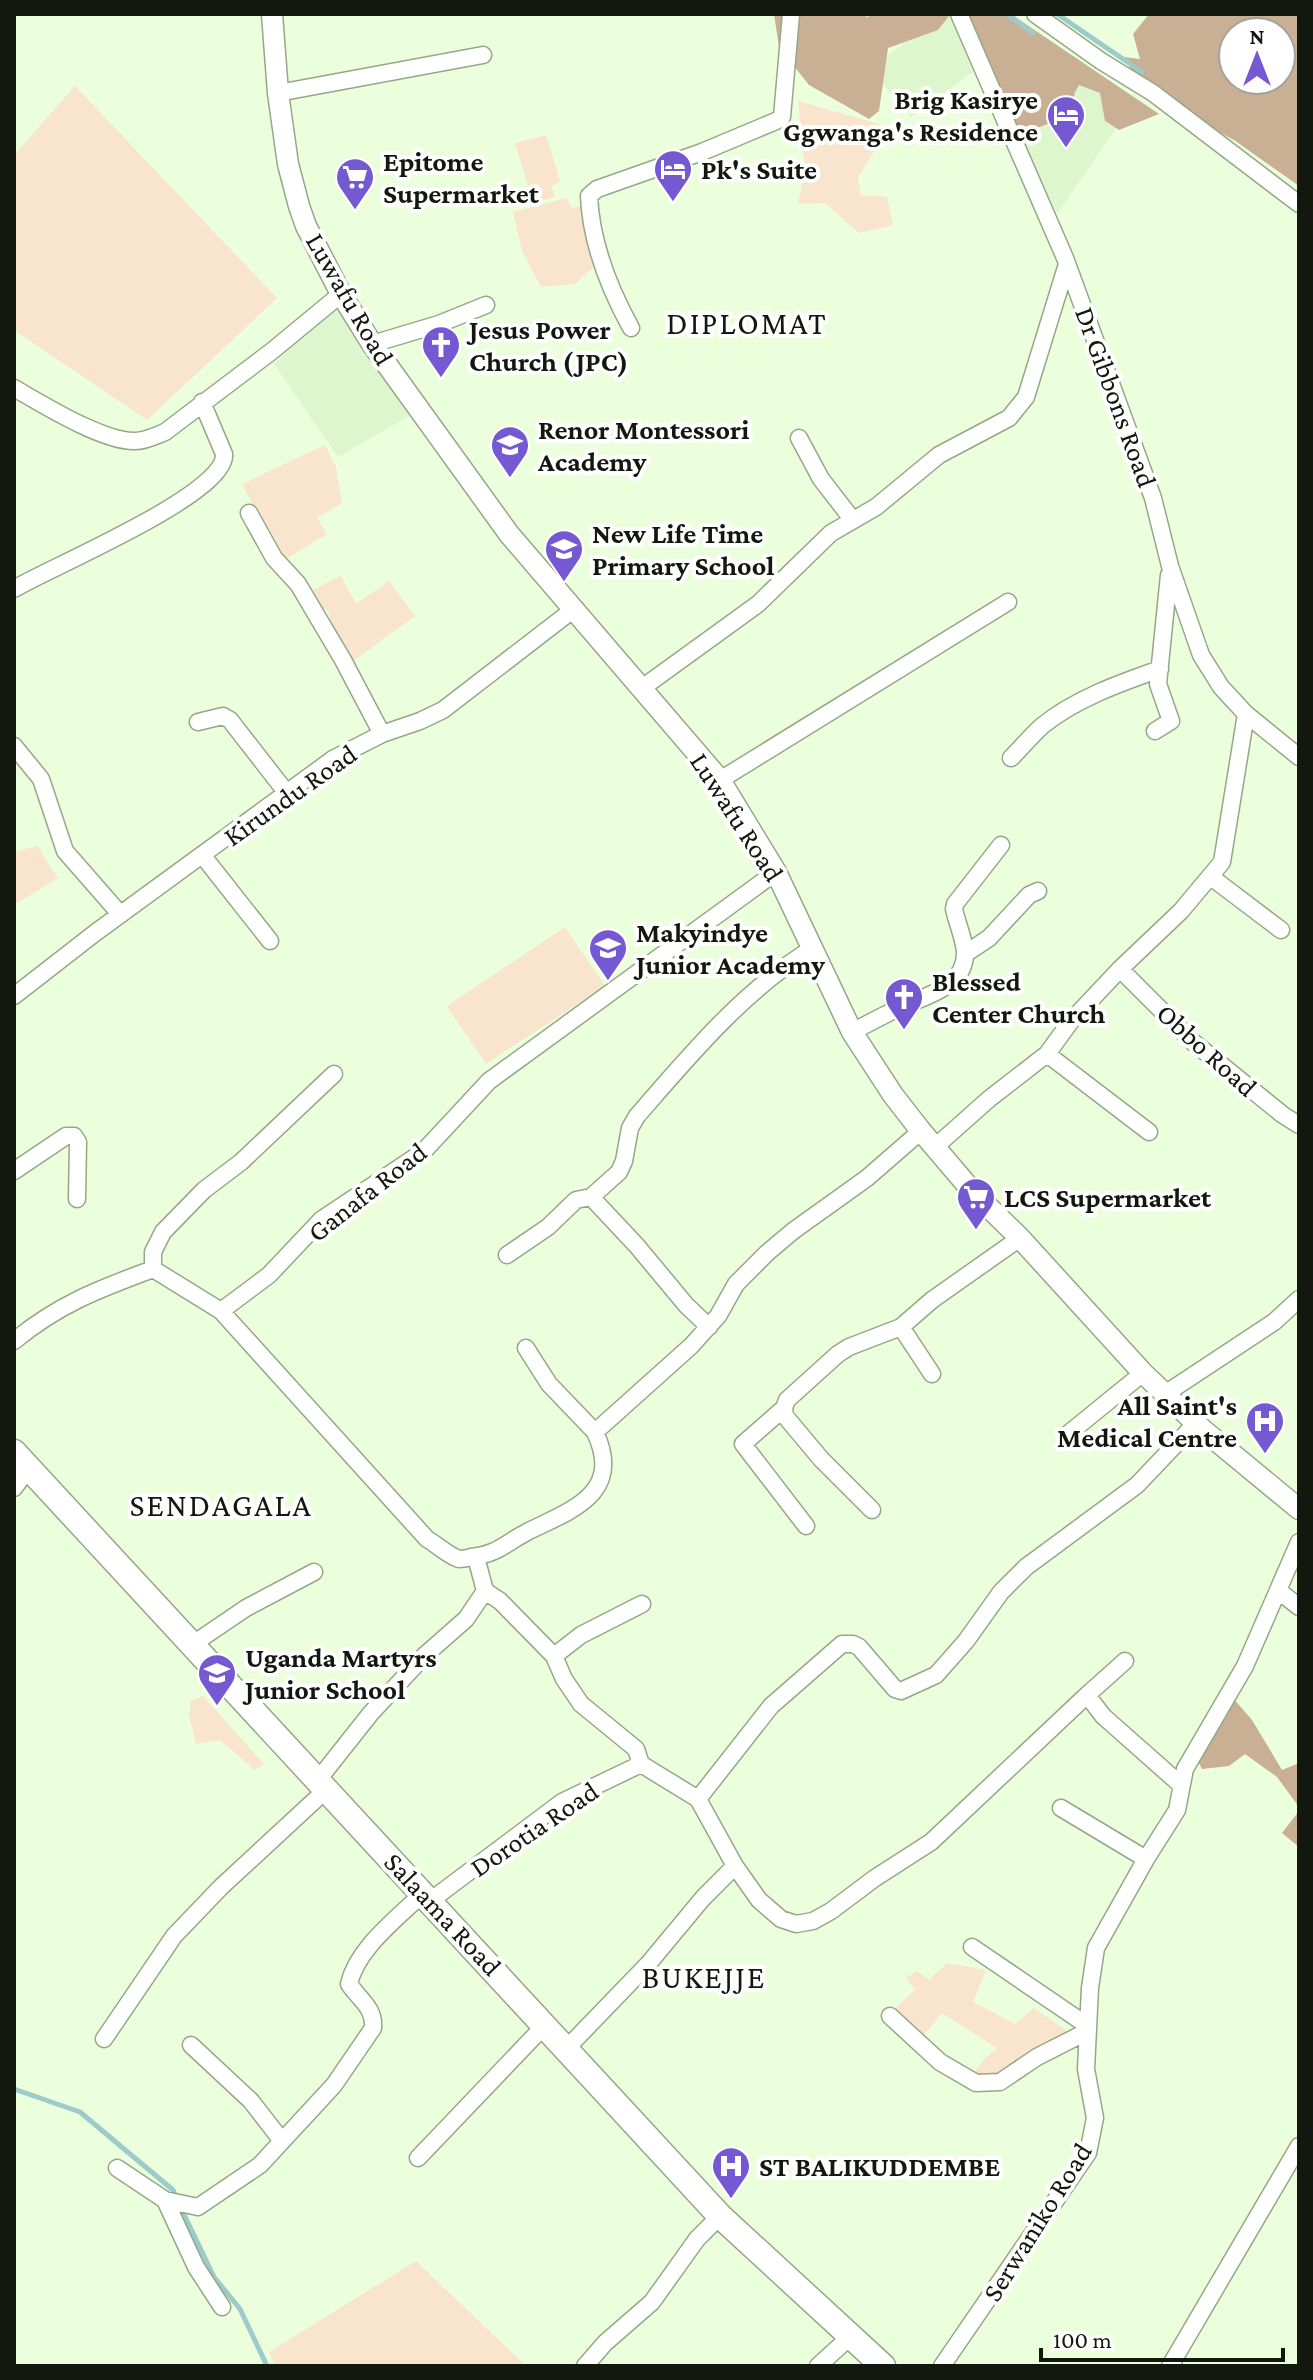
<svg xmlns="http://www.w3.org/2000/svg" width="1313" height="2380" viewBox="0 0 1313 2380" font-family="'Crimson Pro',serif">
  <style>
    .built { fill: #def6cd }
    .green { fill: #f9e4ce }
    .forest { fill: #c9af93; fill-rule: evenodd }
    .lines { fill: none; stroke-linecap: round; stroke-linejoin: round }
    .stream { stroke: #9ccbca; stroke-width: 5 }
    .minor-casing { stroke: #95a788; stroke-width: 19 }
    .tertiary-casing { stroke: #95a788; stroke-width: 23 }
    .secondary-casing { stroke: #95a788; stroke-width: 27 }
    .minor { stroke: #fff; stroke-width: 16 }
    .tertiary { stroke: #fff; stroke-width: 20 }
    .secondary { stroke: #fff; stroke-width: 24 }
    .labels { text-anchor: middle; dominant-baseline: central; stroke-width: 8; stroke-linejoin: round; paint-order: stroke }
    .poi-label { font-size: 28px; font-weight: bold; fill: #12180d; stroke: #fff; text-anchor: start }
    .street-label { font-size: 28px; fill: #12180d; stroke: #fff }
    .quarter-label { font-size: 32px; letter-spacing: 2px; fill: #12180d; stroke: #fff }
  </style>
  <rect width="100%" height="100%" fill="#ebffdd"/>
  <path class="built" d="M943,14H949L973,72L911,117L870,69Z
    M968,14H1011L1136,99L1057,214Z
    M336,305L409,416L338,457L274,364Z"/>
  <path class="green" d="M75,86L277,298L147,420L14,330V155Z
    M798,101L889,127L858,178L861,195L887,197L893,225L859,233L825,203L798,204L805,171Z
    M546,135L560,181L551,187L555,197L533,203L515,143Z
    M567,198L571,208L585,205L598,263L575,284L541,287L522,251L513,212Z
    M325,445L336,467L342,503L317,518L327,534L283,561L242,484Z
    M341,576L356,604L389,581L415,616L352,662L329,624L330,616L326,609L317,608L309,592Z
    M37,846L58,878L14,905V852Z
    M565,927L605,986L486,1064L447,1006Z
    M203,1696L264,1764L255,1770L220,1740L196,1744L189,1715L191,1701Z
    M947,1963L986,1970L973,2002L1015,2024L1034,2008L1070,2033L999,2080L973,2074L985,2058L997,2048L942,2013L921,2039L893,2010L915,1990L906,1978L917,1971L929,1980Z
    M416,2261L524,2364L521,2366H275L269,2352Z"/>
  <path class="forest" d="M774,14H862L867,17L874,14H948L949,16L938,30L888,48L879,111L869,119L809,85L779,47Z
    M968,14H1011L1159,114L1119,130L1105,121L1100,93L1079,85L1075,92L1070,116L1020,134Z
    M1149,14H1295L1299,20V186L1234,140L1148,94L1123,57L1140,59L1133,34ZM1233,32H1281V80H1233Z
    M1233,1698L1252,1720L1282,1770L1299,1763V1807L1277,1777L1245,1754L1229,1766L1202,1769L1197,1759Z
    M1299,1811V1847L1282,1833Z"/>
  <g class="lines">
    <path class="stream" d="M1006,14L1033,33
      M1057,14L1142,72
      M14,2089L80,2112L173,2190L176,2197
      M180,2206L214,2277L240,2309L267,2366"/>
    <g class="minor-casing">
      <path id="minor" d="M959,14L1065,258L1153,498L1170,566L1201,655L1221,687L1246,714L1299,757
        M1035,14L1101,61L1153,93L1299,204
        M278,93L483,55
        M631,328C609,288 591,241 589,196L597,189L702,152L776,121L782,117L791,14
        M372,344L439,324L486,305
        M14,388C42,404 103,442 135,441C146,441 155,436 165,432L272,351L341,294
        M799,438L821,479L852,519
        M249,513L274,558L298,584L343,660L382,734
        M14,589C48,568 228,494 224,454L202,402
        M642,688L758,604L831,533L876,507L939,455L1009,418L1026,397L1067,264
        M198,722L223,716L230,720L286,792
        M1155,731L1171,721L1158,684L1169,575
        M14,746L41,779L65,851L120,914
        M1011,758C1021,748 1031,736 1042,726C1075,699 1120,683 1160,669
        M720,780L1008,602
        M203,856L270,941
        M1211,877L1281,930
        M965,954L989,938L1029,895L1038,891
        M1120,969L1193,1042L1283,1115L1299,1125
        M14,996L95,933L333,759L382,734L420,721L443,710L574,609
        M852,1032C867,1024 882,1016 897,1009C922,996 966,989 965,952C964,938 957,923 954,909L955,904L1001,845
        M1047,1054L1149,1132
        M935,1147L989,1099L1047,1054L1071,1021L1120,969L1181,911L1222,862L1246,714
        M14,1171L66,1136H74L78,1142L77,1199
        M591,1197L637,1246L686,1305L709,1327
        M507,1255L548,1227L576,1200L591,1197L619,1172L624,1161L630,1128L637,1116C690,1055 744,990 813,948
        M153,1269V1252L163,1232L204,1190L241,1162L334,1074
        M221,1311L427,1539C436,1544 449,1556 459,1559C460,1559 470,1558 471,1557C498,1554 504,1544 527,1532C571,1510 624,1494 595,1432L691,1346L718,1316L736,1284L767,1253L793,1231L867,1178L921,1131
        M901,1327L932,1374
        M14,1341C59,1304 99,1289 153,1269L221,1311L269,1275L321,1220L423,1152L489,1081L776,872
        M526,1348L549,1384L595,1432
        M1165,1394L1274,1322L1299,1299
        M784,1408L743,1444L806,1526
        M1068,1434L1143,1373
        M14,1488L29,1468
        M872,1510L821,1459L785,1416L784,1408L787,1400L838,1354L849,1347L901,1327L932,1300L1020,1238
        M485,1591L500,1601L554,1656L564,1679L581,1704L636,1749L641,1764L698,1799L735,1866L759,1900L781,1919L796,1924L813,1921L831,1911L875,1878L931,1842L1087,1695
        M1279,1591L1299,1607
        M193,1644L246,1608L314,1572
        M554,1656L581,1635L642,1604
        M1125,1661L1087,1695L1103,1716L1181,1785
        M318,1780L371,1713L424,1656L466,1619L485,1591L476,1557
        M698,1799L771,1706L842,1644H853L859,1647L895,1689L901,1691L936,1675L966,1641L1001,1592L1026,1567L1137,1485L1196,1423
        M1061,1808L1146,1859
        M430,1901L562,1802L641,1764
        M972,1947L1088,2026
        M890,2016L940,2062L976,2083L1000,2082L1037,2057L1088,2031
        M104,2039L174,1936L221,1887L327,1789
        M191,2045L251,2101L282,2141
        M567,2048L649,1963L703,1898L735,1866
        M418,2158L545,2025
        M117,2168L165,2200L196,2267L222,2307
        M165,2200L198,2207L260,2165L334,2085L373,2028C375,2008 359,1999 349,1984C357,1948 398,1918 423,1893
        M585,2366L605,2343L652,2302L697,2239L720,2216
        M818,2366L851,2336
        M942,2366L1088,2153L1095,2118L1086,2069L1090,1988L1096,1948L1146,1859L1177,1810L1185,1769L1245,1666L1299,1542
        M1170,2366L1299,2146"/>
    </g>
    <g class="tertiary-casing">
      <path id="tertiary" d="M272,14L278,93L288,164L299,206L306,226L341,294L372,344L509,534L720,780L776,872L852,1032L893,1095L921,1131L973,1192L1020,1238L1143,1373L1202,1429L1299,1509"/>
    </g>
    <g class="secondary-casing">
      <path id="secondary" d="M14,1452L720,2216L883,2366"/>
    </g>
    <use href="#minor" class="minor"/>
    <use href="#tertiary" class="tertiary"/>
    <use href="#secondary" class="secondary"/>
  </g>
  <defs>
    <g id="hotel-pin" transform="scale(2)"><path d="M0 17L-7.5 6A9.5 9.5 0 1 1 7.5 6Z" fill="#7559d3" stroke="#fff"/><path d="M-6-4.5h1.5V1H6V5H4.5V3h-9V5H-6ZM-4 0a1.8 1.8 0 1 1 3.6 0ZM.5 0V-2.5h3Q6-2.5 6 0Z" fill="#fff"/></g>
    <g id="supermarket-pin" transform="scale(2)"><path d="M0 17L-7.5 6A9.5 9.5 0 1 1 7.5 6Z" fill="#7559d3" stroke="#fff"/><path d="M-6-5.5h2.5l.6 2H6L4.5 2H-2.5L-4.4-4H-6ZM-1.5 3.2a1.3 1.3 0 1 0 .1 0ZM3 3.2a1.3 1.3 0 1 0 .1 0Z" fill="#fff"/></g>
    <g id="church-pin" transform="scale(2)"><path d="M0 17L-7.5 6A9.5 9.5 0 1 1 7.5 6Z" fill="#7559d3" stroke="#fff"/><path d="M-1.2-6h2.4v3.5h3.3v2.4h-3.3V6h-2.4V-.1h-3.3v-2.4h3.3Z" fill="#fff"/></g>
    <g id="school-pin" transform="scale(2)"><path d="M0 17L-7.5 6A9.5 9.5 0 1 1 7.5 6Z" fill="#7559d3" stroke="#fff"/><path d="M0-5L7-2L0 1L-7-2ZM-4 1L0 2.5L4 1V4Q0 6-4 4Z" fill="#fff"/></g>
    <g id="hospital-pin" transform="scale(2)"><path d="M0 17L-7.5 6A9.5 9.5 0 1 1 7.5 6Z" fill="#7559d3" stroke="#fff"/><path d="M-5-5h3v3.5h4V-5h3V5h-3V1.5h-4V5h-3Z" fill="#fff"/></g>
  </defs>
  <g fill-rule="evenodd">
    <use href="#hotel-pin" x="1066" y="115"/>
    <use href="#hotel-pin" x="673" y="169"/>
    <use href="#supermarket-pin" x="355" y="177"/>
    <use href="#church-pin" x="441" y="345"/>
    <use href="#school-pin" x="510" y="445"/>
    <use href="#school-pin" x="564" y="549"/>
    <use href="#school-pin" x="608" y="948"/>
    <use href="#church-pin" x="904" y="997"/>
    <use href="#supermarket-pin" x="976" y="1197"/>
    <use href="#hospital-pin" x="1265" y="1421"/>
    <use href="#school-pin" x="217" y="1673"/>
    <use href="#hospital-pin" x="731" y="2166"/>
  </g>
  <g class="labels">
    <g class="poi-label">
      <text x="1038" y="99" text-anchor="end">Brig Kasirye<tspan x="1038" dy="32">Ggwanga's Residence</tspan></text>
      <text x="383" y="161">Epitome<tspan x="383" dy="32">Supermarket</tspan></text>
      <text x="701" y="169">Pk's Suite</text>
      <text x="469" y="329">Jesus Power<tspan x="469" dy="32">Church (JPC)</tspan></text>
      <text x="538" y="429">Renor Montessori<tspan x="538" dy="32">Academy</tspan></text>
      <text x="592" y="533">New Life Time<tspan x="592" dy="32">Primary School</tspan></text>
      <text x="636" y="932">Makyindye<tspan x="636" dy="32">Junior Academy</tspan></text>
      <text x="932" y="981">Blessed<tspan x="932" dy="32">Center Church</tspan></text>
      <text x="1004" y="1197">LCS Supermarket</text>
      <text x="1237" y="1405" text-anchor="end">All Saint's<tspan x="1237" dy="32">Medical Centre</tspan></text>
      <text x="245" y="1657">Uganda Martyrs<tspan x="245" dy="32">Junior School</tspan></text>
      <text x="759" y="2166">ST BALIKUDDEMBE</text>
    </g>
    <g class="street-label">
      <text transform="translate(350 299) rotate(60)">Luwafu Road</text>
      <text transform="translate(1116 397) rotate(70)">Dr Gibbons Road</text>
      <text transform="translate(290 795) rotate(-35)">Kirundu Road</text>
      <text transform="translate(737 817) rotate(57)">Luwafu Road</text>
      <text transform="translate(1207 1050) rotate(42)">Obbo Road</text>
      <text transform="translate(367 1192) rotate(-38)">Ganafa Road</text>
      <text transform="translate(534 1829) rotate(-34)">Dorotia Road</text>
      <text transform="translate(443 1914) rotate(47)">Salaama Road</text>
      <text transform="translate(1037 2222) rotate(-58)">Serwaniko Road</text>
    </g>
    <g class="quarter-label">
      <text x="747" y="323">DIPLOMAT</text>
      <text x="221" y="1505">SENDAGALA</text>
      <text x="704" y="1977">BUKEJJE</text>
    </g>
  </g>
  <rect width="1313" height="2380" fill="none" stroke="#12180d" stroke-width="32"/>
  <g transform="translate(1257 56)"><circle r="38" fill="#ffffff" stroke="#a0a39e" stroke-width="2"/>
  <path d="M0-6L14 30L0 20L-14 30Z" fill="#7559d3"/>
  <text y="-12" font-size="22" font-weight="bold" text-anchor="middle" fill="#12180d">N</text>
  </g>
  <path d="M1041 2348v12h242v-12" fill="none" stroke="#12180d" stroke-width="4"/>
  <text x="1053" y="2348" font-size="24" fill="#12180d" stroke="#ffffff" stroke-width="6" paint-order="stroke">100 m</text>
</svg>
